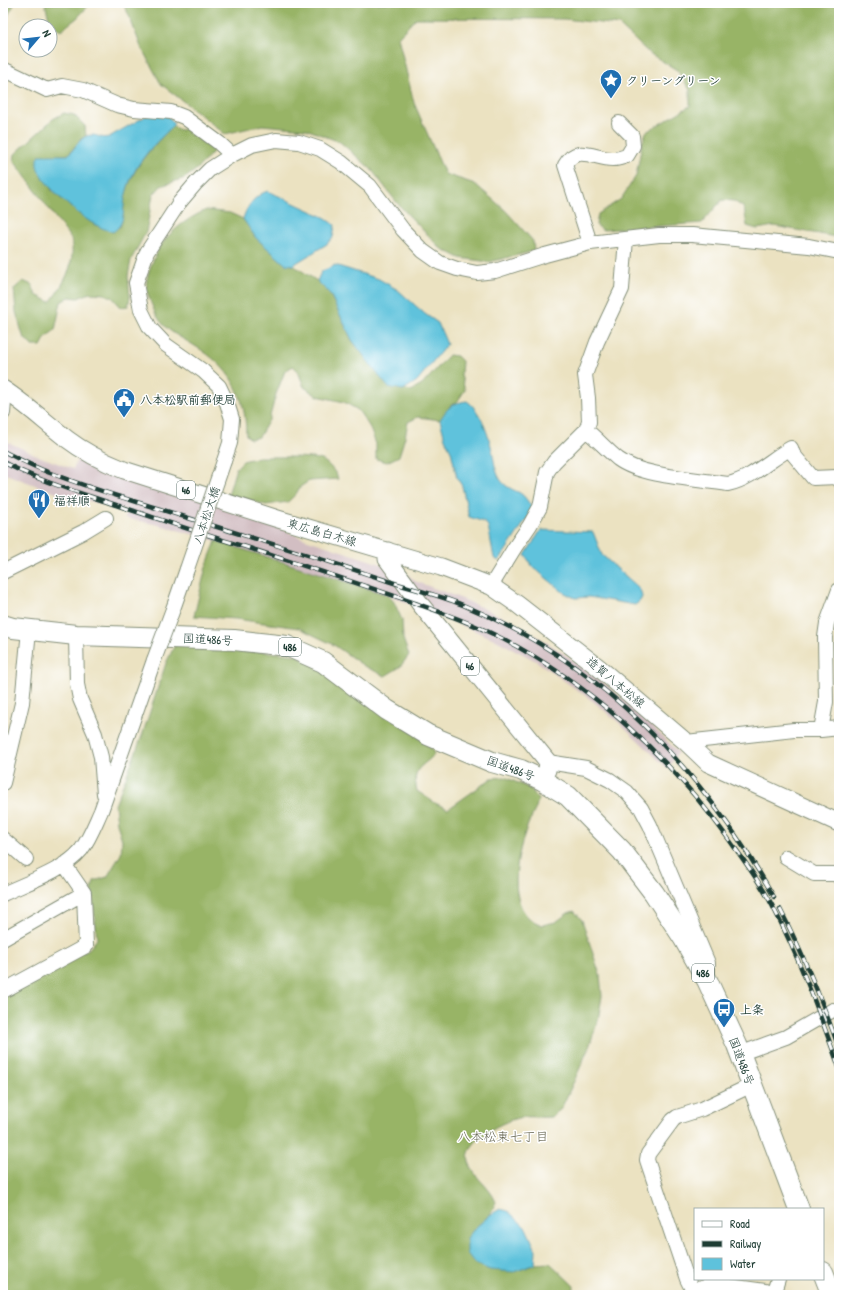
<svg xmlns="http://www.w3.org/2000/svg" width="842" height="1298" viewBox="0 0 842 1298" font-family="'Patrick Hand','Klee One',sans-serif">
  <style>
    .industrial { fill: #d2bec2 }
    .forest { fill: #98b466; stroke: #5c784d }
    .water { fill: #5ec2dc; stroke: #3e8088 }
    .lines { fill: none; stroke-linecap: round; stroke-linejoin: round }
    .minor-casing { stroke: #85907a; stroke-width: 16 }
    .major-casing { stroke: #85907a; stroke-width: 19 }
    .highway-casing { stroke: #85907a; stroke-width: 22 }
    .minor { stroke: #fff; stroke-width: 14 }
    .major { stroke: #fff; stroke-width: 17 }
    .highway { stroke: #fff; stroke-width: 20 }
    .rail-casing { stroke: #1f3d34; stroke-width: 4.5 }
    .rail { stroke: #fff; stroke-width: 3; stroke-dasharray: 9; stroke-linecap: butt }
    .minor-bridge-casing { stroke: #85907a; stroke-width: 16; stroke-linecap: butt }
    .minor-bridge { stroke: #fff; stroke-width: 14 }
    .labels { text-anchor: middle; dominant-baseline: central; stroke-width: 3; stroke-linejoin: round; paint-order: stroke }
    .shield { fill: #fff; stroke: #627771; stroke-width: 1 }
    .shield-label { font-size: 11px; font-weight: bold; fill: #1f3d34 }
    .poi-label { font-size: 12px; font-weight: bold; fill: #1f3d34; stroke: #fff; text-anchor: start }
    .street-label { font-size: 12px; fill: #1f3d34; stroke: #fff }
    .neighbourhood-label { font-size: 13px; fill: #666652; stroke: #fff }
  </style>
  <rect width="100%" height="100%" fill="#fff"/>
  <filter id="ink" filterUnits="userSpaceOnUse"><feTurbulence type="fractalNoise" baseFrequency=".025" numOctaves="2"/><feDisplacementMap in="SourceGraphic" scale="8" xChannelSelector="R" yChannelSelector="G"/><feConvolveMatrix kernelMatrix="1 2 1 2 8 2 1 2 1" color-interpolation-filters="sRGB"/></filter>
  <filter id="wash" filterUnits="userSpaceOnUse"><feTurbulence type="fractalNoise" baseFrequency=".012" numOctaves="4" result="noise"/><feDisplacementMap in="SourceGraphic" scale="16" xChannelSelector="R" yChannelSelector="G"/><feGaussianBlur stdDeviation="0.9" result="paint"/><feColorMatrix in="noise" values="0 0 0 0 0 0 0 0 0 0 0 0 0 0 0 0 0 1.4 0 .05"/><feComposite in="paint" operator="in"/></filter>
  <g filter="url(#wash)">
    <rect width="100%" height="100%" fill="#ebe2c1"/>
    <path class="industrial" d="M3,440L41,457L73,469L80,453L264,521L302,538L405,572L415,581L465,600L507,619L540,638L575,661L608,686L636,710L678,752L668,769L624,727L594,702L536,661L492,638L388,595L216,541L159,525L125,518L126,510L59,494L3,473Z"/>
    <path class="forest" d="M3,3H15L3,24Z
      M45,3H91L77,18L60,31L49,19Z
      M122,3H839V233L836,237L774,226L757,229L747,226L744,208L734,201L722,200L702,223L603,230L596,225L598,214L621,199L636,176L642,144L646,132L690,106V90L677,70L649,53L619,25L564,19L416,18L398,37L414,103L445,174L475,184L505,210L533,241L534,251L489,262L460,258L440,248L398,204L371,169L340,142L306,129L262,125L225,134L161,84L141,47L128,13Z
      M64,113L74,115L85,126L86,136L81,139L68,155L40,156L52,191L78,213L95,225L120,227C124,217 123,207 125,197C133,166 151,148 173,126L180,130L190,128L211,144L213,152L197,169L185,178L161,186L153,195L146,232L131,260L128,276L130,297L128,306L121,307L113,298L104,294L90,293L78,298L69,297L61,302L55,330L46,337L41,346H32L23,336L16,312L14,289L23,281L32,285L36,295L50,302C65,283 76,263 71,239L14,161L15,154L53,119Z
      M206,210L230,213L243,219L256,238L285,264L293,265L317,281L330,294L352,340L388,386L411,391L422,385L449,355L457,356L462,361L461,375L465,390L457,402L451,405L440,420L418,417L408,422L405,437L399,456L387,462L376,459V444L369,426L358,410L344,402L317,396L304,387L298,371L293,366L285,371L276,394L269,420L259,437L250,439L246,435C246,394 230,367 195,346C181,337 165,331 157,316C153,309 149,298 147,291C145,281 149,270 153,261C156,256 157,249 161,245C172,229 189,218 206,210Z
      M259,457C273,457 311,456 322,460C328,463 337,473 338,479L309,481L300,487L296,494L288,502L266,505L228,495L236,468L243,461Z
      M216,541L388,595L394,602L402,620L403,639L409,655L400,667L385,676L364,666L334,645L299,628L236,619L194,616L206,567Z
      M176,643L297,655L400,721L432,748L434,755C420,769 412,767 417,791L435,803L448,809L492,778L505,777L531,789L538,799C536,812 531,816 527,827C518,851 507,897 529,918C532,921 538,923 542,925L556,922L568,913L574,911L582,920L600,975L602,996L598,1020L589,1047L575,1079L561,1109L551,1117C542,1118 532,1116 523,1117C506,1119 462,1141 469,1162C475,1180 489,1185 496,1202L490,1215L475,1228L514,1272L535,1264L550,1263L574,1286L573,1295H3V988L89,949L97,939L92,890L94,881L107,877L121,854L122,840L117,823L115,805L142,736L166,663Z"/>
    <path class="water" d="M153,112L169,117L173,122V126C151,147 130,168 125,199C122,213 126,223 113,232C107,230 101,228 96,225C81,218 33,178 37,161C37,160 40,156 40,155H68C76,148 81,134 93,135C100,136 102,139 109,137Z
      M268,191L326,218L335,225L333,237L327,244L293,265L285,264L256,238L243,219C246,207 256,194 268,191Z
      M335,265L379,279L398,290L425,314L438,323L447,344L417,381L403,390L388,387L376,372L352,340L330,294L317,281L321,272Z
      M467,401C480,410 487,431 491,446C494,457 494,469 500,479C505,487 512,489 520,493C525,496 528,502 532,507L530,514L499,561L494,558L488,526L484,522L469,517L462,486L457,478L451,451L445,439L440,420C448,407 452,403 467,401Z
      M541,530L593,532L602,555L638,587L641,592L642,597L640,601L635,605L589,597L575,598L563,592L533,567L525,555Z
      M500,1209L508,1211L526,1228L536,1250L535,1264L514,1272L490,1270L475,1264L467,1253V1238L475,1228L490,1215Z"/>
  </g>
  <g filter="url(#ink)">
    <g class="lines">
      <g class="minor-casing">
        <path id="minor" d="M3,69L47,90L62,86L83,90L117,105L134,109L171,112L184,117L219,143L232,155
          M590,243L565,165C577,143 596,160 614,159C618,159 623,157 627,156L633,146L632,136L619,123
          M3,401L4,402L3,413
          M586,430C597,439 607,450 618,459C642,477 698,479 728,484C751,479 771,459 791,448L793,454L813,478L837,477L839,480
          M224,461L230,443L232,419L227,403L219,386L203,371L166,345L150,328L141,310L136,283L147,252L179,203L196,183L210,169L232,155L252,145L276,140L299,142L320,149L341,162L370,186L403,230L423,251L440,263L457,269L477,273L495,271L545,255L590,243L659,235H692L809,246L839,252
          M3,572L83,532L106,518
          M491,586L515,547L530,525L540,507L547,472L554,462L586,430L589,422L588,398L585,375L597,342L622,289L626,239
          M173,609L187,569
          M76,635L77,684L80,699L95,734L101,757L104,794
          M821,730L826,702L825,637L827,623L839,590
          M686,742L794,730H821L839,728
          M548,762L586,768L610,780L627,792L641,808L650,825L708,963V974
          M3,783L22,703L29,630
          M3,839L26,859
          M786,857L814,874H834L839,876
          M3,894C26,883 65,870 81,850C90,838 95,824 101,811L154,660
          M3,939L84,893
          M3,991L86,946L84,893L64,864
          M739,1054L786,1037L833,1010
          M752,1085L702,1109L677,1117L673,1120L648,1154L647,1160L687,1279L690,1285L695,1290L714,1284L765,1291L773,1294
          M773,1295L778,1279"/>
      </g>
      <g class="major-casing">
        <path id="major" d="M3,389C26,404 45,422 67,439C84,452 104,462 124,470L278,519L441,567L491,586L517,604L598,667L686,742L708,763L839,823
          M388,551L387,559L421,605L548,762L547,770L542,780"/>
      </g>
      <g class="highway-casing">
        <path id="highway" d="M3,625L13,628L76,635L234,640L287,646L323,662L387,710L428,735L492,762L521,770L542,780L568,796L622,851L654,893L684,939L707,980L737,1045L799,1209
          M823,1272L832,1295"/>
      </g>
      <use href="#minor" class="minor"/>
      <use href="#major" class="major"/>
      <use href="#highway" class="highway"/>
      <g class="rail-casing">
        <path id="rail" d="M3,451C19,459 36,468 53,474C89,488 127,499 163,510C238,534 314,556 388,581C413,589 439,595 463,605C600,661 702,770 774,897
          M3,462C38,481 78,492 116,505C159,519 202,534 246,547C301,565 357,583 412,602C440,612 467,621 493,634C588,681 669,756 730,841C745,862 760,882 772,905C799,957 819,1012 839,1067
          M780,909C803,954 822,1001 839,1048"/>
      </g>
      <use href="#rail" class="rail"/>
      <g class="minor-bridge-casing">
        <path id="minor-bridge" d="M187,569L224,461
          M154,660L173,609"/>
      </g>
      <use href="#minor-bridge" class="minor-bridge"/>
    </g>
  </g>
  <defs>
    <g id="sight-pin" transform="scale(1.15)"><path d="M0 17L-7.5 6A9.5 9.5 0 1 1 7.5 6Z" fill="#1f6fb2" stroke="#fff"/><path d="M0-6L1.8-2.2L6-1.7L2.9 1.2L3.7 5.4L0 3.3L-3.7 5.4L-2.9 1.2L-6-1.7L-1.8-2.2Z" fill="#fff"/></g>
    <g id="civic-pin" transform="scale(1.15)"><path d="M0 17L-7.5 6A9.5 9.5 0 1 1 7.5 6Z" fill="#1f6fb2" stroke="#fff"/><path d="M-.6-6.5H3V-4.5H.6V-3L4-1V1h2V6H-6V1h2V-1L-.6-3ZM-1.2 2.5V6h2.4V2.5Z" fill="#fff"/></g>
    <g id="restaurant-pin" transform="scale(1.15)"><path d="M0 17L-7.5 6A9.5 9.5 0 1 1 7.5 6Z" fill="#1f6fb2" stroke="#fff"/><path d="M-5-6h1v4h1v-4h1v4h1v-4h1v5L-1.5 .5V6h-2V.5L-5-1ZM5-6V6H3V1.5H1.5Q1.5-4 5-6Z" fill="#fff"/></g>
    <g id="bus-pin" transform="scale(1.15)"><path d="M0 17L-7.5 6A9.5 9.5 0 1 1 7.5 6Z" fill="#1f6fb2" stroke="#fff"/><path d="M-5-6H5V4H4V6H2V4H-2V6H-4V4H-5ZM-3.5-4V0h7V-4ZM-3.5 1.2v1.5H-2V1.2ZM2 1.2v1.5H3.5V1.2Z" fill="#fff"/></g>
  </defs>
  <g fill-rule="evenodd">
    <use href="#sight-pin" x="611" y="80"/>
    <use href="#civic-pin" x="124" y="399"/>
    <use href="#restaurant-pin" x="39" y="500"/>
    <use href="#bus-pin" x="724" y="1009"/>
  </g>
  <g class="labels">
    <g class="shield">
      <rect x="177" y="481" width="18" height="18" rx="3"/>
      <rect x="279" y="638" width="22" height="18" rx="3"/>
      <rect x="461" y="657" width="18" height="18" rx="3"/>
      <rect x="692" y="964" width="22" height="18" rx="3"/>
    </g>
    <g class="shield-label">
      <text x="186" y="490">46</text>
      <text x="290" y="647">486</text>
      <text x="470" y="666">46</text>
      <text x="703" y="973">486</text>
    </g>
    <g class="poi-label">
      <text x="626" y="80">クリーングリーン</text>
      <text x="140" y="399">八本松駅前郵便局</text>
      <text x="54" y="500">福祥順</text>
      <text x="740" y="1009">上条</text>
    </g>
    <g class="street-label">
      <text transform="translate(206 515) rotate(-71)">八本松大橋</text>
      <text transform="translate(322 532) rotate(16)">東広島白木線</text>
      <text transform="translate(208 639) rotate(3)">国道486号</text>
      <text transform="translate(616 682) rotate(40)">造賀八本松線</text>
      <text transform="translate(511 768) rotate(20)">国道486号</text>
      <text transform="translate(742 1061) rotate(69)">国道486号</text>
    </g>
    <g class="neighbourhood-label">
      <text x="503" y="1136">八本松東七丁目</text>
    </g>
  </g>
  <rect width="842" height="1298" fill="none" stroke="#fff" stroke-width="16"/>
  <rect x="694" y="1208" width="130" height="72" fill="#ffffff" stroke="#a5b1ae"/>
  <rect x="702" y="1221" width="20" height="6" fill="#ffffff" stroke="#a5b1ae"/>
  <text x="730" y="1228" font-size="12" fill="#1f3d34">Road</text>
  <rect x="702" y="1241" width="20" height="6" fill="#1f3d34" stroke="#a5b1ae"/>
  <text x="730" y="1248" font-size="12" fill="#1f3d34">Railway</text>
  <rect x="702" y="1258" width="20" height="12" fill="#5ec2dc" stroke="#a5b1ae"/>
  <text x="730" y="1268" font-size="12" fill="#1f3d34">Water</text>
  <g transform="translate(38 38) rotate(62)"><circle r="19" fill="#ffffff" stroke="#a5b1ae"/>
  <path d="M0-3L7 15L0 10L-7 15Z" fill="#1f6fb2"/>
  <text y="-6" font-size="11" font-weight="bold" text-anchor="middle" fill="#1f3d34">N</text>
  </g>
</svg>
